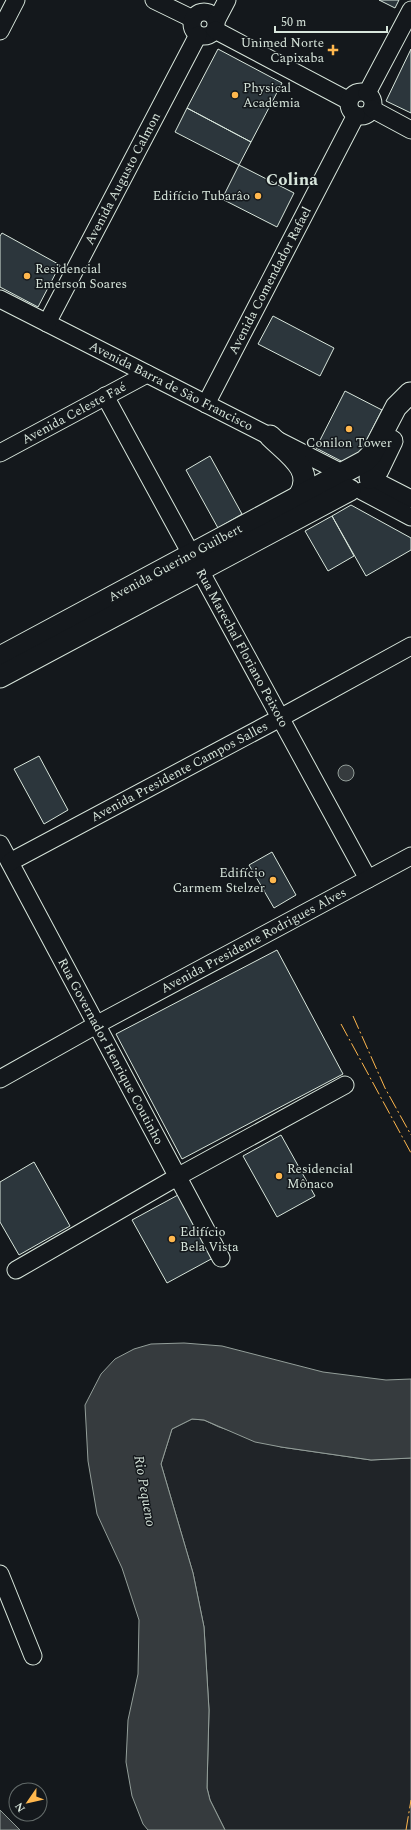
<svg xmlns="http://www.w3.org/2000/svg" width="411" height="1830" viewBox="0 0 411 1830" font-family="Spectral,serif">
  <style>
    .green { fill: #202428; stroke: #939e99 }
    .water { fill: #363b3e; stroke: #939e99 }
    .building { fill: #2c363c; stroke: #d8e6dc }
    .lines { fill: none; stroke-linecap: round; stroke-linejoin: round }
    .minor-casing { stroke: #d8e6dc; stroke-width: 19 }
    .major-casing { stroke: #d8e6dc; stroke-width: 23 }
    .minor { stroke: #14181c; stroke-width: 17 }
    .major { stroke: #14181c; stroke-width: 21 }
    .power { stroke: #ffb74d; stroke-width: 1; stroke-dasharray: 14 3 2 3; stroke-linecap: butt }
    .poi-dot { fill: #ffb74d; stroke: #14181c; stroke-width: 1.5 }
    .labels { text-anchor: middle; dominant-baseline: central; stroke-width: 3; stroke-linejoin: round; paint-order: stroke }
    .poi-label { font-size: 13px; fill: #d8e6dc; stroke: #14181c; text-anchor: start }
    .street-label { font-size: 13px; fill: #d8e6dc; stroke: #14181c }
    .water-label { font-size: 14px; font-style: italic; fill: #d8e6dc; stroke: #14181c }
    .district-label { font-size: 17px; font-weight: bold; fill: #d8e6dc; stroke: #14181c }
  </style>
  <rect width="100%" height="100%" fill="#14181c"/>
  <path class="green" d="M192,1419L204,1420L219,1427L281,1447L371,1460L411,1458V1830H225L210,1800L207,1788L209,1710L204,1627L193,1573L161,1464L172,1429Z"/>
  <path class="water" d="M338 773a8 8 0 1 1 16 0a8 8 0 1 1-16 0Z
    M184,1343L222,1346L323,1372L386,1380L411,1379V1458L371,1460L281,1447L255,1442L204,1420L192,1419L172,1429L161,1464L193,1573L204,1627L209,1710L207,1788L210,1800L225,1830H148L143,1824L132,1796L126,1762L128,1720L138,1674L139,1620L122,1568L97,1514L88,1461L85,1405L101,1374L115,1359L134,1349L151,1344Z
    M0,1810L20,1830H0Z"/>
  <path class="building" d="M379,0H399L395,8Z
    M218,49L282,83L251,142L187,108Z
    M411,49V113L386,101Z
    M187,108L251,142L239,165L175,132Z
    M239,165L294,193L277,227L222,199Z
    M2,233L60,265L38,307L0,287V236Z
    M273,316L334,348L320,376L258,344Z
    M345,391L382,410L360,453L343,462L316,448Z
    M210,456L242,514L218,528L186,470Z
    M351,505L411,538V550L366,576L332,516Z
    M332,516L354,556L328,571L305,531Z
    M39,756L68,810L44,824L14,769Z
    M272,852L296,895L274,908L249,865Z
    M277,950L343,1074L182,1159L116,1034Z
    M281,1135L315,1196L277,1217L243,1156Z
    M34,1162L70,1226L19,1255L0,1222V1182Z
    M178,1195L213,1258L167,1283L132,1220Z"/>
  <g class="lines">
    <g class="minor-casing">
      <g id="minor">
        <path d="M154,0L193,19"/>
        <circle cx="204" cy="24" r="12"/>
        <path d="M216,21L227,0"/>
        <path d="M215,30L349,101"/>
        <path d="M0,31L16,0"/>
        <circle cx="361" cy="104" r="12"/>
        <path d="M367,93L411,10"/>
        <path d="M372,109L411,130"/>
        <path id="s1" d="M0,299L342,473"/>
        <path id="s2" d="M47,323L198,35"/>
        <path id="s3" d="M105,396L368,879"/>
        <path id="s4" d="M206,404L356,115"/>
        <path id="s5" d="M0,453L147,374"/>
        <path d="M370,478L411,499"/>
        <path d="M362,491L411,517"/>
        <path id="s6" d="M0,844L221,1258"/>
        <path id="s7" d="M10,862L280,718L411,646"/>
        <path id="s8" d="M0,1079L96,1025L411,856"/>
        <path d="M16,1270L177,1177L345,1085"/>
        <path d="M0,1574L33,1656"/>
      </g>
    </g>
    <g class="major-casing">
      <g id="major">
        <path d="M270,436C287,453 316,470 299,496"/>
        <path d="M370,478L378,470L392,441"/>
        <path id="s9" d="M0,657L365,461L371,455L396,407L410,393"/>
        <path d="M0,677L350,490"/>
      </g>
    </g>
    <use href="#minor" class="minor"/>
    <use href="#major" class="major"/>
    <path class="power" d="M353,1016L385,1088L411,1135
      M341,1024L411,1153
      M406,1830L411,1800"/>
  </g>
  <g class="poi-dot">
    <path d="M331 44h4v4h4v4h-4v4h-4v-4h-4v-4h4z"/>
    <circle cx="235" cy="95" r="4"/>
    <circle cx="258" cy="196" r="4"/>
    <circle cx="27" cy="276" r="4"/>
    <circle cx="349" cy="429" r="4"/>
    <circle cx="273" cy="880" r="4"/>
    <circle cx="279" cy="1176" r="4"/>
    <circle cx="172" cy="1239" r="4"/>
  </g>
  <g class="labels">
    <g class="poi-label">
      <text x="324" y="43" text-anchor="end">Unimed Norte<tspan x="324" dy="15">Capixaba</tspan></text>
      <text x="243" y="88">Physical<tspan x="243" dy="15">Academia</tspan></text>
      <text x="250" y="196" text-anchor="end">Edifício Tubarâo</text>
      <text x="35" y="269">Residencial<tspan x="35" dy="15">Emerson Soares</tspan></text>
      <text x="349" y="443" text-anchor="middle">Conilon Tower</text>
      <text x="265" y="873" text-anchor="end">Edifício<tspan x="265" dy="15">Carmem Stelzer</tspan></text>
      <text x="287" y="1169">Residencial<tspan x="287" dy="15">Mônaco</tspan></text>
      <text x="180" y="1232">Edifício<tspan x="180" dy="15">Bela Vista</tspan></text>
    </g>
    <g class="street-label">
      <text stroke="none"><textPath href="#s2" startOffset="163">Avenida Augusto Calmon</textPath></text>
      <text stroke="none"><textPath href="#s4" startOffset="139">Avenida Comendador Rafael</textPath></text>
      <text stroke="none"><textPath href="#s1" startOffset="192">Avenida Barra de São Francisco</textPath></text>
      <text stroke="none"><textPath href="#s5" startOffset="84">Avenida Celeste Faé</textPath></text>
      <text stroke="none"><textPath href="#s9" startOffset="199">Avenida Guerino Guilbert</textPath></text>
      <text stroke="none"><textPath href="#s3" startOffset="287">Rua Marechal Floriano Peixoto</textPath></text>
      <text stroke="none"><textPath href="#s7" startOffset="192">Avenida Presidente Campos Salles</textPath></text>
      <text stroke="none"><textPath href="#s8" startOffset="289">Avenida Presidente Rodrigues Alves</textPath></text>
      <text stroke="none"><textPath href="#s6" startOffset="235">Rua Governador Henrique Coutinho</textPath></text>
    </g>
    <g class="water-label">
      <text transform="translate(145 1491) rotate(80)">Rio Pequeno</text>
    </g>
    <g class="district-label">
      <text x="292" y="180">Colina</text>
    </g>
  </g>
  <g transform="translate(28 1802) rotate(236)"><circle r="19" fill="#14181c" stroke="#626a69"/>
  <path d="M0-3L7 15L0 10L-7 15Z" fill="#ffb74d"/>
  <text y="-6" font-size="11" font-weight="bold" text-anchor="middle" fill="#d8e6dc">N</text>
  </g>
  <path d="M275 26v6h112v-6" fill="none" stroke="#d8e6dc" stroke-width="2"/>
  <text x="281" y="26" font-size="12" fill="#d8e6dc" stroke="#14181c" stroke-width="3" paint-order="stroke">50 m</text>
</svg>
